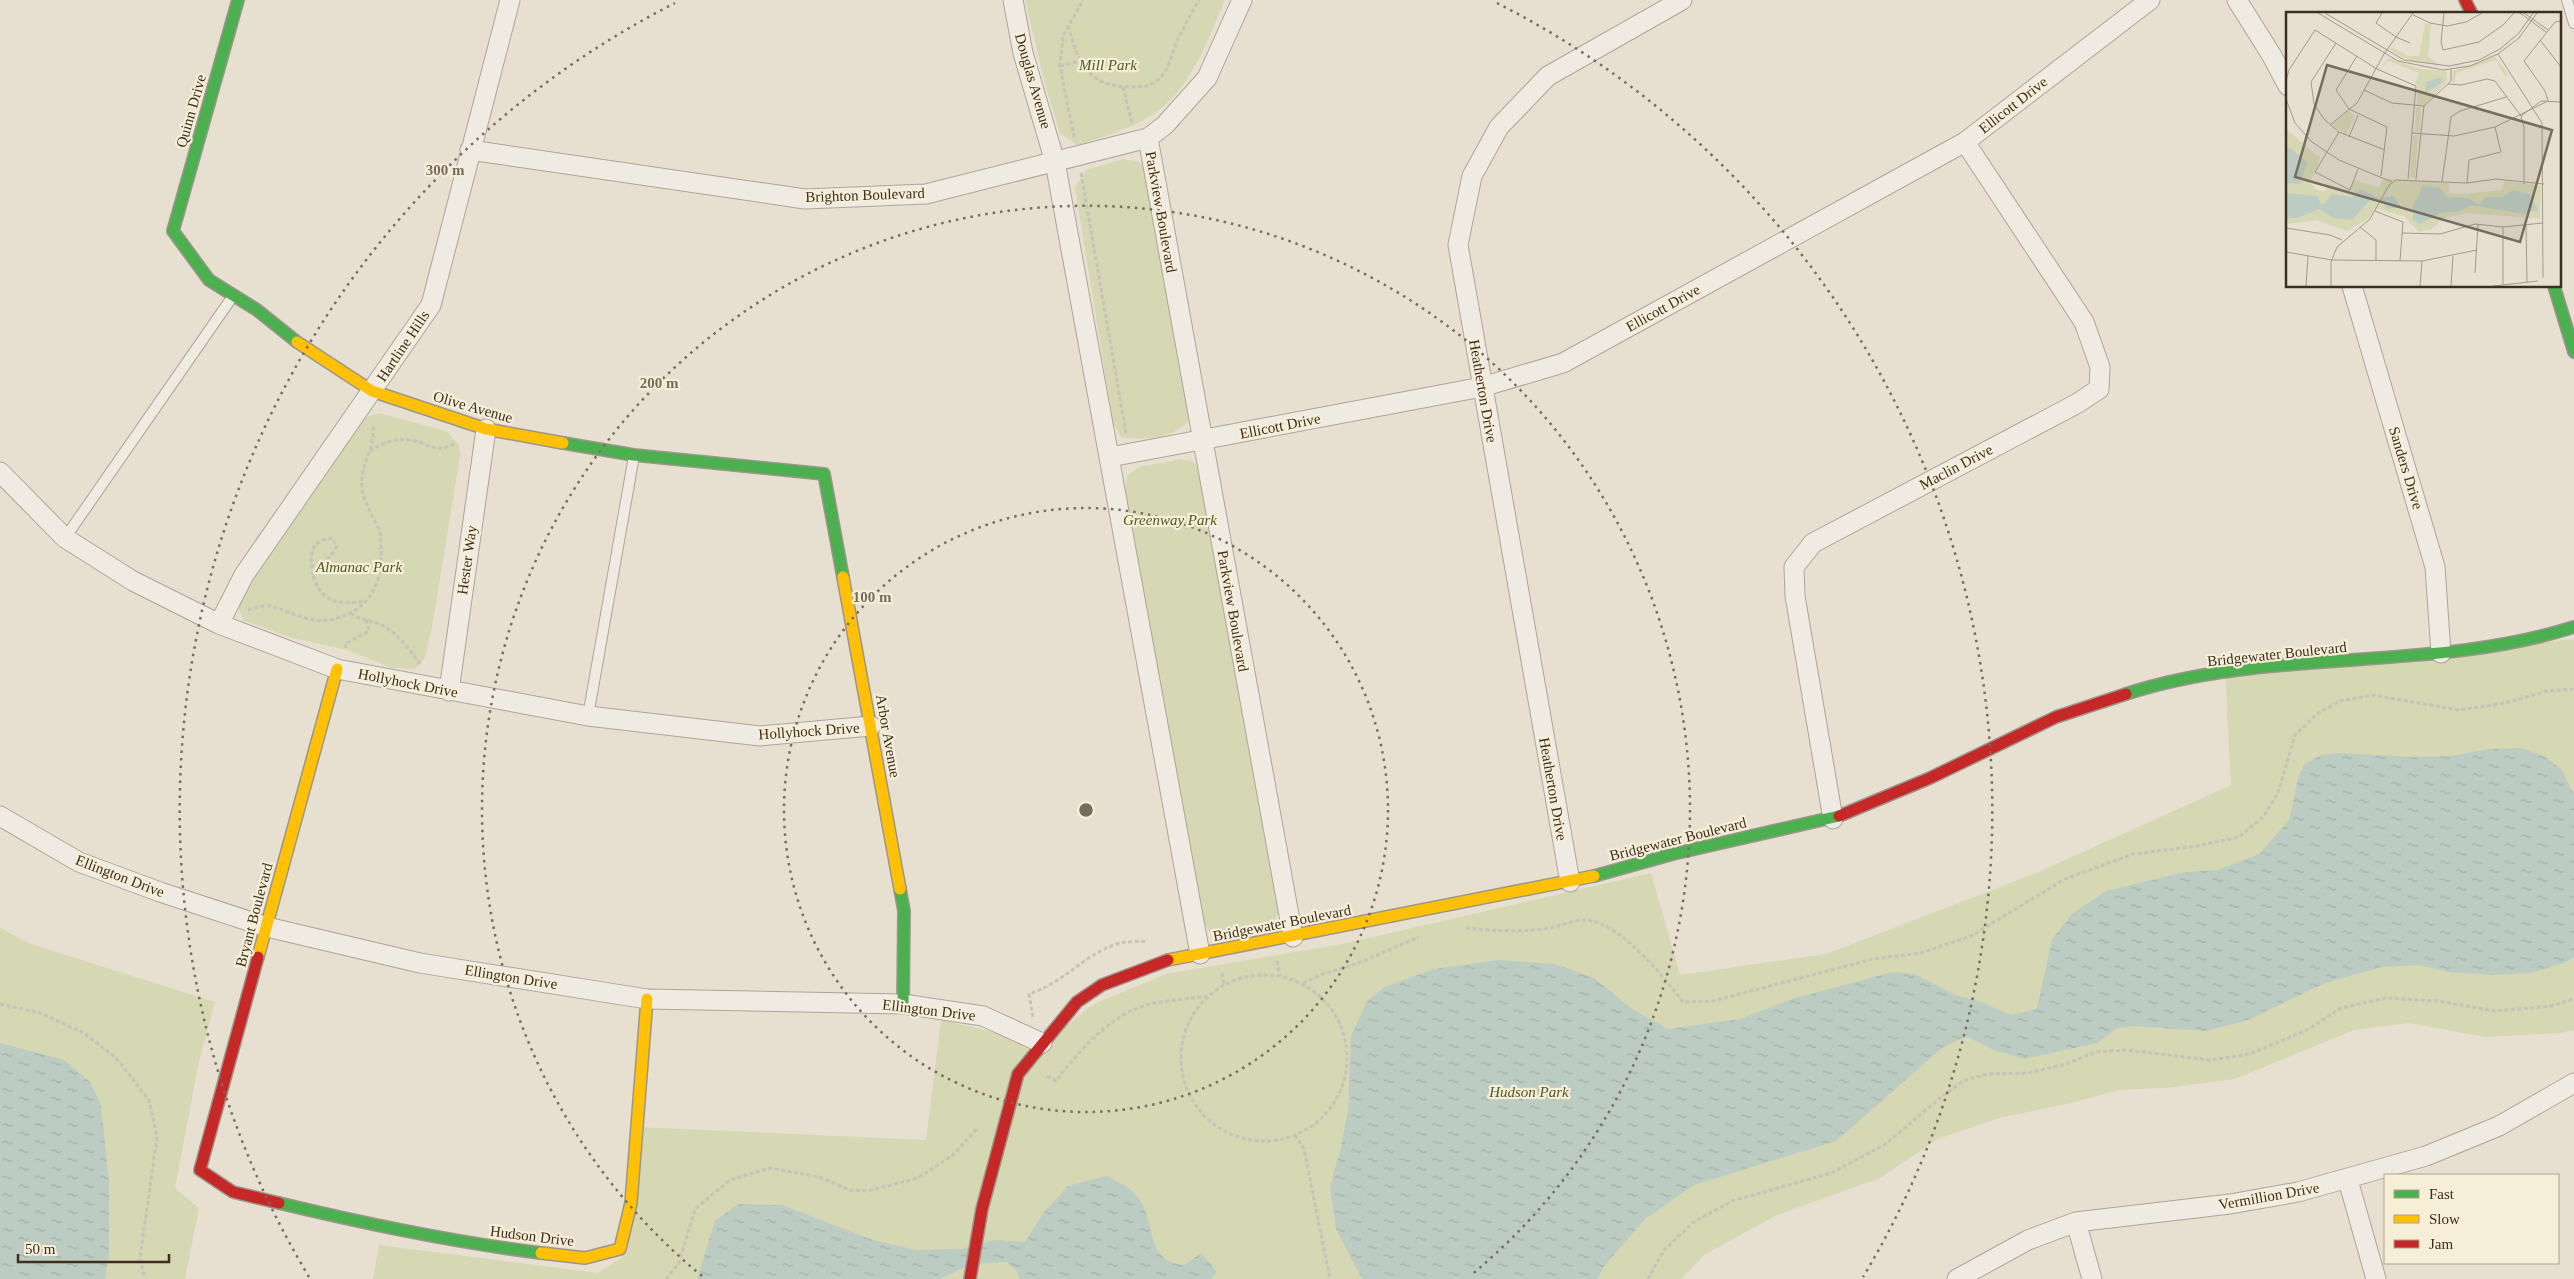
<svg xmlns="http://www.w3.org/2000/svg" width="2574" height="1279" viewBox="0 0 2574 1279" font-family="Georgia,serif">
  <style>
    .green { fill: #d6d7b3 }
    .water { fill: url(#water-ripples) }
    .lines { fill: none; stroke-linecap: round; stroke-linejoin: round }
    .lane-casing { stroke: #ada599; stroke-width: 12 }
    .street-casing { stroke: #ada599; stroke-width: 21 }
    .fast-casing { stroke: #9c958a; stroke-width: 14 }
    .slow-casing { stroke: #9c958a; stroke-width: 14 }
    .jam-casing { stroke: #9c958a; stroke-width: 14 }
    .path { stroke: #c8c2b9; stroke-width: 3; stroke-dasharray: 4 2.5; stroke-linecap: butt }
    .lane { stroke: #efebe3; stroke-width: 10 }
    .street { stroke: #efebe3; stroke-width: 19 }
    .fast { stroke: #4caf50; stroke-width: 11 }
    .slow { stroke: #ffc107; stroke-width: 11 }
    .jam { stroke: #c62828; stroke-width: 11 }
    .ring { fill: none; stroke: #786c5e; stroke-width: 2.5; stroke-dasharray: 2.5 5 }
    .labels { text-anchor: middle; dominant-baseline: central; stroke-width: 4.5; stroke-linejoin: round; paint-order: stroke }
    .park-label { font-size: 15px; font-style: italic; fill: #4d5a26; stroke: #f7eed8 }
    .street-label { font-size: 15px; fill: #3d2e20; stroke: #f7eed8 }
    .inset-road { fill: none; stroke: #a3998a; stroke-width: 1 }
    .view { fill: #786c5e; fill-opacity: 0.15; stroke: #786c5e; stroke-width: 2.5 }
    .inset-edge { fill: none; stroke: #3d2e20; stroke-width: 2.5 }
    .centre { fill: #786c5e; stroke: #f7eed8; stroke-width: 2.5 }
    .ring-label { font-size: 15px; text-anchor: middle; font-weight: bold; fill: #786c5e; stroke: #f7eed8; stroke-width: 4.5; stroke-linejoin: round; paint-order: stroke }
  </style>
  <defs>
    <pattern id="water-ripples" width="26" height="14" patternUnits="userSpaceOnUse" patternTransform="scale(1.25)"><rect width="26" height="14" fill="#bcccc2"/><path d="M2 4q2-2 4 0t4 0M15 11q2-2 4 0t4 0" fill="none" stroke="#a2b0a6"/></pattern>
  </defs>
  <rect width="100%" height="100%" fill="#e7e0d1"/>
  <path class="green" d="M1025,0H1225C1208,39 1193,84 1158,111C1140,125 1099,139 1077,145L1060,133L1045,84Z
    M1123,159L1139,162L1148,169L1191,418C1177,438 1143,441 1121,437L1113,423L1075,187L1086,170Z
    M379,413L446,431L459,445L460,456L432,627L425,658L415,669L392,668L347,650L292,638L243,620L237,603L252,576L362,419Z
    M1181,459L1194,462L1200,472L1280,908L1274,923C1254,930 1231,936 1210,933L1204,922L1125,488L1128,475L1139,467Z
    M2574,639V1030L2560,1033L2485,1037L2409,1023L2354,1030L2235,1079L2166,1088L2119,1090L2071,1103L1999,1118L1938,1139L1880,1178L1777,1215L1704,1255L1681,1279H373L379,1245L598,1273L627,1254L640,1127L926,1140L941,1020L1002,1034L1034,1053L1092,1005L1166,974L1347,943L1651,873L1680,975L1826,954L2041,871L2231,785L2225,672Z
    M0,928L31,944L215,1002L199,1061L175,1188L199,1208L185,1279H0Z"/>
  <path class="water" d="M2520,748L2544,756L2561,769L2574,794V957L2564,963L2530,973L2493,975L2448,972L2419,965L2382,967L2325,983L2248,1020L2206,1031L2133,1026L2116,1029L2097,1043L2024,1059L1994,1050L1968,1037L1960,1039L1942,1048L1836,1141L1694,1185L1645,1219L1605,1265L1597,1279H1362L1336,1229L1330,1187L1341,1147L1348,1110L1351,1036L1367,1001L1385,987L1434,969L1499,960L1555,964L1594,978L1632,1009L1668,1029L1740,1019L1795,998L1893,972L1915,974L1955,995L1978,1001L2011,1015L2037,1009L2052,939L2072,914L2106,891L2185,872L2218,870L2259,854L2289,820L2299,774L2306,763L2321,755L2340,753L2411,757L2451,756L2490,749Z
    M0,1043L64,1060L90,1082L101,1105L109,1182V1256L105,1279H0Z
    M1106,1176C1120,1183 1135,1189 1142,1204C1156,1229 1146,1261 1184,1265L1201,1253L1217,1272L1211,1279H1019L1017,1271L1007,1262L972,1264L940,1279H697L715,1221L738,1204L782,1205L873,1240L916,1250L961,1249L995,1240L1025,1242L1044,1212L1068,1186Z"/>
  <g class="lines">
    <g class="lane-casing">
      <path id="lane" d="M2567,0L2574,23
        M65,538L233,296
        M588,716L634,456"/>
    </g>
    <g class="street-casing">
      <path id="street" d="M1013,0L1023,53L1055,162L1200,954
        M2237,0L2272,56L2288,86
        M1148,138L1293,937
        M470,150L805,199L926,194L1148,138L1165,125L1207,78L1242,0
        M2352,286L2435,567L2441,653
        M1110,457L1482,387L1563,363L1965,142L2150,0
        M0,472L65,538L133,581L219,624L337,669L588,716L760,736L871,726
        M219,624L244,575L431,305L510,0
        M449,691L486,429
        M0,816L79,862L160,892L267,927L420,963L647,999L903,1004L983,1016L1042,1043
        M1833,819L1795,596L1794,567L1813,543L2078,403L2099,389L2100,367L2084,322L1965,142
        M1570,882L1458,245L1472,176L1499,127L1548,76L1682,0
        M2348,1180L2376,1279
        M2076,1222L2092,1279
        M1957,1279L2028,1240L2076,1222L2230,1204L2298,1192L2426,1156L2499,1126L2574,1083"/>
    </g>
    <g class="fast-casing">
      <path id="fast" d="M238,0L173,231L209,280L257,310L297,342
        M2554,286L2574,352
        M563,443L634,455L824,474L843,577
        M2126,694C2270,647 2429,673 2574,627
        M1594,876L1673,854L1839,816
        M900,889L904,911L903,1004
        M279,1203C366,1224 452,1242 541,1253"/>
    </g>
    <g class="slow-casing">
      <path id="slow" d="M297,342L372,391L486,429L563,443
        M843,577L900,889
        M258,957L337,669
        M1168,960L1594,876
        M541,1253L585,1258L620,1249L631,1203L647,999"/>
    </g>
    <g class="jam-casing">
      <path id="jam" d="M2465,0L2472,14
        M1839,816L1930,778L2056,717L2126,694
        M258,957L200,1170L233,1192L279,1203
        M970,1279L982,1209L1018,1074L1077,1002L1102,985L1168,960"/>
    </g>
    <path class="path" d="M1068,26C1078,62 1088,87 1130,87C1140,87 1151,87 1159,79C1169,70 1172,53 1177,41C1184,27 1191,13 1199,0
      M1060,66L1079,61
      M1123,87L1132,123
      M1074,137L1060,66L1063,36L1083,0
      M1081,173L1126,433
      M370,451C384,442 398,437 415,441C431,445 437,454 455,443
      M313,575C310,556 309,540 332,538L337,546C331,559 319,563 313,575C321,604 340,605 366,601
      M248,610C254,609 264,604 270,606C290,611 306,623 329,620C365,614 383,587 381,552C381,546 381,539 380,533C375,518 363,503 362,487C360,464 376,447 373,424
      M351,613C359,621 374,620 384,626C399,635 410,650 420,664
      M346,648L345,644L369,631L366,620
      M1466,928C1495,931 1525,933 1554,927C1563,925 1572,921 1581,920C1616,917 1663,976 1683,1002L1713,1001L1873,959L1920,953L1971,936L2065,879L2133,854L2197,846L2239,837L2263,817L2278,793L2295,735L2317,714L2340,701L2373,695L2459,710L2505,703L2547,691L2574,689
      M1277,961L1280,976
      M1222,973L1224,985
      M1181 1058a83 83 0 1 1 166 0a83 83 0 1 1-166 0Z
      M1303,983L1323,974L1356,964L1419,937
      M0,1004L40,1013L84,1033L116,1058L149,1100L157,1137L140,1258L145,1279
      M1033,1017L1029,994C1066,982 1085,953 1120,943C1129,941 1139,942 1148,941
      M1047,1076L1056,1081C1080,1050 1110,1014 1150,1004C1169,1000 1189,999 1208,996
      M1295,1135L1304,1149L1330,1279
      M666,1279L679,1263L695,1209L730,1180L770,1168L819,1177L850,1190L868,1191L918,1178L954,1154L977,1129
      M1648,1279L1664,1250L1694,1222L1732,1201L1831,1173L1886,1144L1940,1098L1963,1081L1987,1074L2028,1073L2066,1064L2096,1052L2126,1050L2211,1060L2250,1054L2309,1029L2341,1008L2386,998L2437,1001L2496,1011L2551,1006L2574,999"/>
    <use href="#lane" class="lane"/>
    <use href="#street" class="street"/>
    <use href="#fast" class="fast"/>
    <use href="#slow" class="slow"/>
    <use href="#jam" class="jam"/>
  </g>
  <g class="ring">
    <circle cx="1086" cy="810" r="302"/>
    <path d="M702 1276A604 604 0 1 1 1470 1276"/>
    <path d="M309 1277A906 906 0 0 1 675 3M1497 3A906 906 0 0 1 1863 1277"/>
  </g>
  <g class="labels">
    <g class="park-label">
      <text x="1108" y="65">Mill Park</text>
      <text x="1170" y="520">Greenway Park</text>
      <text x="359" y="567">Almanac Park</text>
      <text x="1529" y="1092">Hudson Park</text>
    </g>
    <g class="street-label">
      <text transform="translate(1033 81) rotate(74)">Douglas Avenue</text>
      <text transform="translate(2013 105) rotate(-38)">Ellicott Drive</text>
      <text transform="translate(191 111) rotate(-74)">Quinn Drive</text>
      <text transform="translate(865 195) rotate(-2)">Brighton Boulevard</text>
      <text transform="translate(1161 212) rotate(80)">Parkview Boulevard</text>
      <text transform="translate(1663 308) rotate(-29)">Ellicott Drive</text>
      <text transform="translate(403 346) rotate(-56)">Hartline Hills</text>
      <text transform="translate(1483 391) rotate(80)">Heatherton Drive</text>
      <text transform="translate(473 407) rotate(16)">Olive Avenue</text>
      <text transform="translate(1280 426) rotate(-11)">Ellicott Drive</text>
      <text transform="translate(1956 467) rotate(-28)">Maclin Drive</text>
      <text transform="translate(2406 468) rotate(73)">Sanders Drive</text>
      <text transform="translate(467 560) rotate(-82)">Hester Way</text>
      <text transform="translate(1233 611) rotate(80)">Parkview Boulevard</text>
      <text transform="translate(2277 654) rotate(-6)">Bridgewater Boulevard</text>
      <text transform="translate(408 683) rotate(11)">Hollyhock Drive</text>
      <text transform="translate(809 731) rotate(-4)">Hollyhock Drive</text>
      <text transform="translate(888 736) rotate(80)">Arbor Avenue</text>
      <text transform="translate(1553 789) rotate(80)">Heatherton Drive</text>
      <text transform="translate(1678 839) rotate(-14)">Bridgewater Boulevard</text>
      <text transform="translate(120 876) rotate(21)">Ellington Drive</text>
      <text transform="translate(254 915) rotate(-75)">Bryant Boulevard</text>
      <text transform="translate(1282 923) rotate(-11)">Bridgewater Boulevard</text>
      <text transform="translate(511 977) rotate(9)">Ellington Drive</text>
      <text transform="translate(929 1010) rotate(7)">Ellington Drive</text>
      <text transform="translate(2269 1196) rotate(-10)">Vermillion Drive</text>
      <text transform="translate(532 1236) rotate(7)">Hudson Drive</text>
    </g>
  </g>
  <g transform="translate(2286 12)">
    <rect width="275" height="275" fill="#e7e0d1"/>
    <path d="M139,11L145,12L142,44L154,53L120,47L104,38L106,35L122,44H133ZM209,45L222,62L220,65L209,48L170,61L169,72L166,70L167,59ZM102,46L134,57L161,59V69L139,92L131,93L132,74L129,71L133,61L102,49L94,57ZM135,95L134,119L129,120L130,96ZM63,99L69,105L60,122L46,113ZM0,117L34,146L24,171L31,178L39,179L43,172L61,179L68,168L93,176L97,166L163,171V181L177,182L216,178L219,168L255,174L254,207L182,201L158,206L146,217L133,220L118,204L89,196L83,206L61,219L30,208L3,212L0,211ZM132,123L129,166L124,165L127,124Z" fill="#d6d7b3"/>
    <path d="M152,66H156L155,71L139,81L140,70ZM0,133L21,150L14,172L0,171ZM137,174L153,176L161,185L182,186L193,193L199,185H217L227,178L244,183L252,198L238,202L186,193L173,199L154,201L134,212L127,208V194ZM75,177L93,186L108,184L115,195L100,197L97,189L85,187L66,208L48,206L33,197L11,206H0V181L32,184L34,191L38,192L46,182L66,185Z" fill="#bcccc2"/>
    <path class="inset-road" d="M32,1L112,49L157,58L184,54L212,42L233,26L251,1M39,1L118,48L163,54L193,48L214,37L233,21L247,1M96,1L90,11L110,25L124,31M158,1L155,30L157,38L193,30L217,13L228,1M234,1L260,20M238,1L262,18M127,3L144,11L161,14L180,10L196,1M254,28L275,55M50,31L25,70L28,92L38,107L53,120L99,138M212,42L256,111L257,266M71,44L50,78L63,97L101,115L95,164M0,69L3,58L29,18L91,57L130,74L122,167M162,72L175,73L201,67L209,69L235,104L238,115V172M78,78L106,91L138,94L165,69V57M0,87L9,111L26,130L53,148L106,170M262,89L259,79L238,49L269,10L275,9M235,104L255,89L275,90M44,113L71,91L98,42L127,1M53,120L29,160L64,178L72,157M126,121L168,124L209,115L262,89M63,125L72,103M130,167L138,94M156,170L165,105L174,99L220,85M181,171L183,148L215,140L209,115M89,199L117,210L114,249M240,212L241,270M74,215L90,228V248M217,215V272M0,216L44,223L56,228M116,221L154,222L189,212L217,215L257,211M0,240L46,248L136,249L191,238M189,261L192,212M20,274L22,244M45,274V250L51,235L84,207L103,173L110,168L181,171L210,167L258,172M134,274L136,249M165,274L167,244M207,274L252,269"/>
    <path class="view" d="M41,53L266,118L234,230L9,165Z"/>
    <rect width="275" height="275" class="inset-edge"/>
  </g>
  <circle cx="1086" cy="810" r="8" class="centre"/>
  <g class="ring-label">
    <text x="445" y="175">300 m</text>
    <text x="659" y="388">200 m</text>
    <text x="872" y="602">100 m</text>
  </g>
  <rect x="2384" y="1174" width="175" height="90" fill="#f7eed8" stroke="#ada18e"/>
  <rect x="2394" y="1190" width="25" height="8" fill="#4caf50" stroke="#ada18e"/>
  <text x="2429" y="1199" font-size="15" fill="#3d2e20">Fast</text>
  <rect x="2394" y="1215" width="25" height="8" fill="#ffc107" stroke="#ada18e"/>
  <text x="2429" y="1224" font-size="15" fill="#3d2e20">Slow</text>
  <rect x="2394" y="1240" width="25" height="8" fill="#c62828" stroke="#ada18e"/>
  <text x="2429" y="1249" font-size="15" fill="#3d2e20">Jam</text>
  <path d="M18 1254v8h151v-8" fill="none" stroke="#3d2e20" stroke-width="2.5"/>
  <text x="25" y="1254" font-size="15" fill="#3d2e20" stroke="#f7eed8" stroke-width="4" paint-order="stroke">50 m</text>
</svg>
